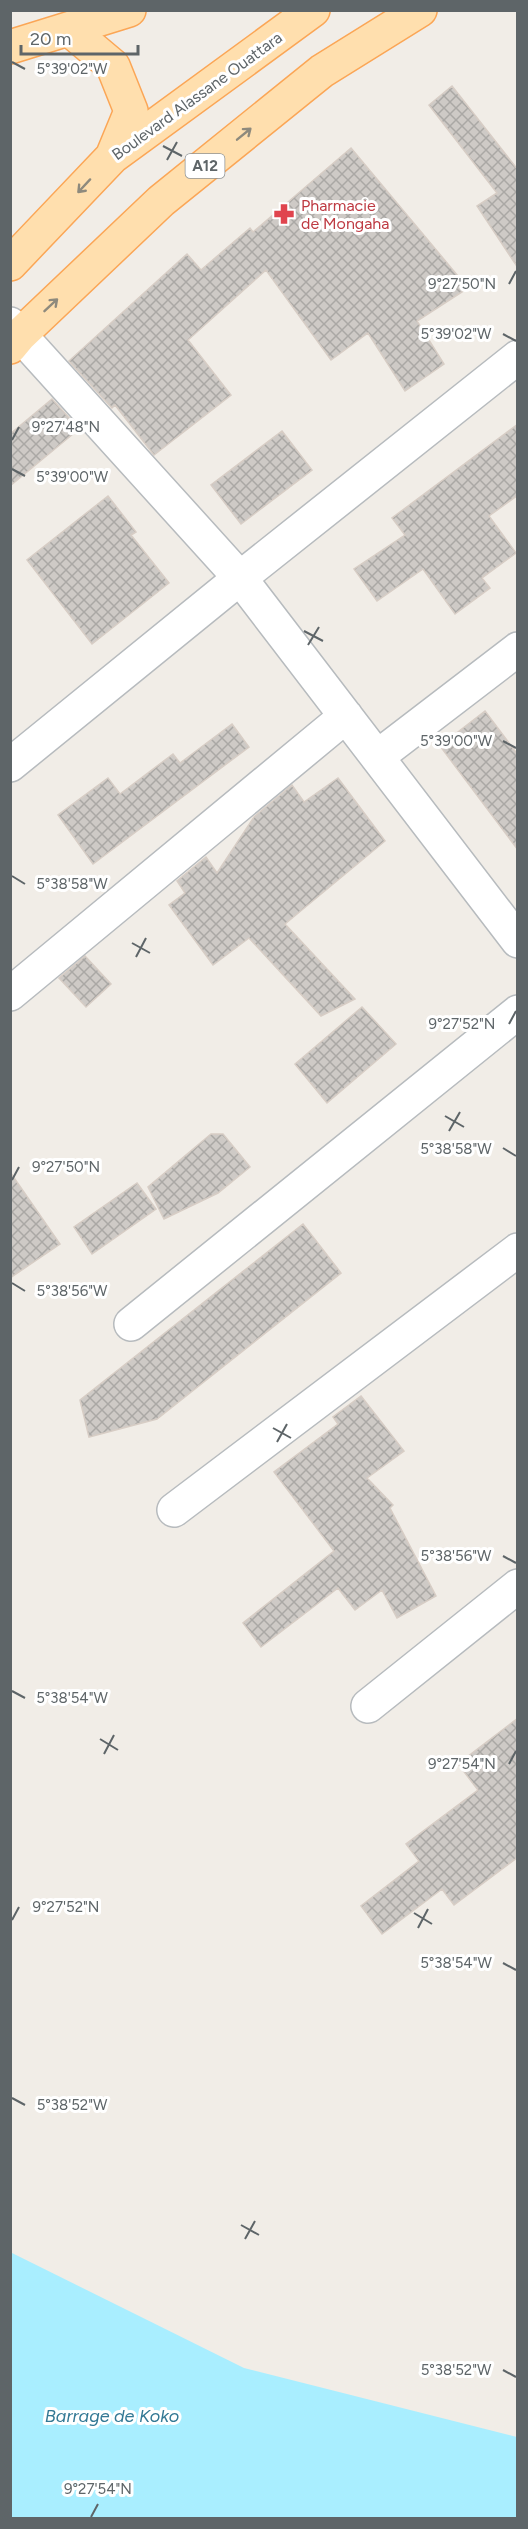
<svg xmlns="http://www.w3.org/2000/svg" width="528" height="2529" viewBox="0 0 528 2529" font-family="Figtree,sans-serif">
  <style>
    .water { fill: #a9eeff }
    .building { fill: url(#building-cross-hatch); stroke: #d7cdc5; stroke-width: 1.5 }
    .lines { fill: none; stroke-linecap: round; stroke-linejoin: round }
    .minor-casing { stroke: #b7bbbe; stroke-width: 36 }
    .primary-casing { stroke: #fba656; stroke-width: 36 }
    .minor { stroke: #fff; stroke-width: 33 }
    .primary { stroke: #ffdfae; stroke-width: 33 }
    .oneway { stroke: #8e8a7d }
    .ticks { fill: none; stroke: #5e6568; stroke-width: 2 }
    .labels { text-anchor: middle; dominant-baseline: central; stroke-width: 6; stroke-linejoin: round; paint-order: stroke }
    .shield { fill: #fff; stroke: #8e9395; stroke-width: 1.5 }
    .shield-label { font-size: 15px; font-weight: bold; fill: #5e6568 }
    .street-label { font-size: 16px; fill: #5e6568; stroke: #fff }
    .health-label { font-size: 16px; fill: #be3a42; stroke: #fff; text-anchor: start }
    .water-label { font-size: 18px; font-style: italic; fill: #337995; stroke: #fff }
    .ticks-label { font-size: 15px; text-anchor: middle; fill: #5e6568; stroke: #fff; stroke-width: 6; stroke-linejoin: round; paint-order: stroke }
  </style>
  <defs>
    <pattern id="building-cross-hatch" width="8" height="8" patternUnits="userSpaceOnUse" patternTransform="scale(1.5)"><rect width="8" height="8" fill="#cecac6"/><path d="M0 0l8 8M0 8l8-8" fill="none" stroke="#aaa8a5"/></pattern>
  </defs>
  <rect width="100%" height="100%" fill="#f1ede7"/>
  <path class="water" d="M10,2252L244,2368L517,2437V2518H11Z"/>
  <path class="building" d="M452,86L518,170V268L477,206L497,193L429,105Z
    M351,148L468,288L417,321L444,364L405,391L368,333L331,360L266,270L188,340L231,395L154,455L115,405L112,408L69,361L187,254L201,270L250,228L253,232Z
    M52,399L79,429L10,486V434Z
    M518,424V495L489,516L516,553L482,578L490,588L455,614L423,569L377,601L354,569L405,535L392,518Z
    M282,431L312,470L241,524L211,485Z
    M108,496L136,532L131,535L169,583L92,644L27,560Z
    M485,711L518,755V850L440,746Z
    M232,724L249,747L93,864L58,815L108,778L120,794L173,754L180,763Z
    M338,778L385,841L285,924L355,999L321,1016L249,938L213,965L169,905L185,893L177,881L206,857L217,873L254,817L292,785L304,802Z
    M85,956L111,984L86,1007L59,978Z
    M362,1007L396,1044L327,1103L295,1064Z
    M211,1134H223L250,1167L218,1193L164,1219L148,1187Z
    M10,1172L60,1244L10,1278Z
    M137,1183L156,1209L92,1254L74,1227Z
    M303,1224L341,1273L157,1419L89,1437L80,1400Z
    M361,1396L404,1451L367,1478L393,1505L390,1508L436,1596L397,1618L382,1590L355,1610L338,1588L261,1647L243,1623L334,1551L274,1472L338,1424L333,1417Z
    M518,1718V1857L454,1905L442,1889L382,1934L361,1906L419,1861L406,1844L478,1790L458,1764Z"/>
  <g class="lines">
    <g class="minor-casing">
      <path id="minor" d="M10,324L240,578L518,941
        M377,757L518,649
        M10,765L240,578L518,357
        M10,994L346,716
        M131,1324L518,1012
        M174,1510L518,1250
        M368,1706L518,1586"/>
    </g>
    <g class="primary-casing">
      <path id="primary" d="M69,29L113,66L131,111L112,157
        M10,47L129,10
        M10,264L112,157L313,10
        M10,347L20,335L161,201L322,71L420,10"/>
    </g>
    <use href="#minor" class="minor"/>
    <use href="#primary" class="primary"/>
  </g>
  <defs><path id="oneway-shaft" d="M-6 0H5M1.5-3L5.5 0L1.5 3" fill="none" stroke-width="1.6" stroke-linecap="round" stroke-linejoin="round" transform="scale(1.5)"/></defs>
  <g class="oneway">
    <use href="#oneway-shaft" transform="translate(244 134) rotate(-39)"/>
    <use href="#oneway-shaft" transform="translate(84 186) rotate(133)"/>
    <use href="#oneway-shaft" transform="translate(51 305) rotate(-43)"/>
  </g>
  <path class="ticks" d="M12,62L25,69M163,146L182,156M167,160L177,142M509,284L516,271M503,334L516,341M12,440L19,427M12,469L25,476M304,631L323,641M308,645L319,627M503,741L516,748M12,876L25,884M132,943L150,953M136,957L146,938M509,1024L516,1011M445,1116L464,1127M449,1131L460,1112M503,1148L516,1156M12,1180L19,1167M12,1283L25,1291M273,1428L291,1438M277,1442L287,1424M503,1556L516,1563M12,1691L25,1698M100,1739L118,1750M104,1754L114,1735M509,1764L516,1751M414,1913L432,1924M12,1920L19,1907M418,1928L428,1909M503,1963L516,1970M12,2098L25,2105M241,2225L259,2235M245,2239L255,2221M503,2370L516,2377M91,2517L98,2504"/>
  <defs>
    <g id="pharmacy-bare" transform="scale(1.62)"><path d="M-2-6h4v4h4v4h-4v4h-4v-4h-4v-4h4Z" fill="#e0444e" stroke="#fff" stroke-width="2.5" paint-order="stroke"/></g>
  </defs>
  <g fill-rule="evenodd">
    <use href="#pharmacy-bare" x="284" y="214"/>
  </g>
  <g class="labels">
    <rect class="shield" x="185.5" y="154" width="39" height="24" rx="4.5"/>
    <g class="shield-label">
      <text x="205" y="166">A12</text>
    </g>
    <g class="street-label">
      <text transform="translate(197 96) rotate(-36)">Boulevard Alassane Ouattara</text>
    </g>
    <g class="health-label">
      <text x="301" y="205">Pharmacie<tspan x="301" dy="18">de Mongaha</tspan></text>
    </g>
    <g class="water-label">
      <text x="112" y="2416">Barrage de Koko</text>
    </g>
  </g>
  <g class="ticks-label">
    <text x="72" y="74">5°39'02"W</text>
    <text x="462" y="289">9°27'50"N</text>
    <text x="456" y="339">5°39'02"W</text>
    <text x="66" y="432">9°27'48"N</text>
    <text x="72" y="482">5°39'00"W</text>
    <text x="456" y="746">5°39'00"W</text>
    <text x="72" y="889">5°38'58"W</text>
    <text x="462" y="1029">9°27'52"N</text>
    <text x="456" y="1154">5°38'58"W</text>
    <text x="66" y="1172">9°27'50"N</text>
    <text x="72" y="1296">5°38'56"W</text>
    <text x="456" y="1561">5°38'56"W</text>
    <text x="72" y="1703">5°38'54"W</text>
    <text x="462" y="1769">9°27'54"N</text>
    <text x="66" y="1912">9°27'52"N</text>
    <text x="456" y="1968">5°38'54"W</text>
    <text x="72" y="2110">5°38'52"W</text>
    <text x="456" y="2375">5°38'52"W</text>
    <text x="98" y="2494">9°27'54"N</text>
  </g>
  <rect width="528" height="2529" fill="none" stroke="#5e6568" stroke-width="24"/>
  <path d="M21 45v9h117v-9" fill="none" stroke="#5e6568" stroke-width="3"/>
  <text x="30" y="45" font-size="18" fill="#5e6568" stroke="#ffffff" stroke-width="4.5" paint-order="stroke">20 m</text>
</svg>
